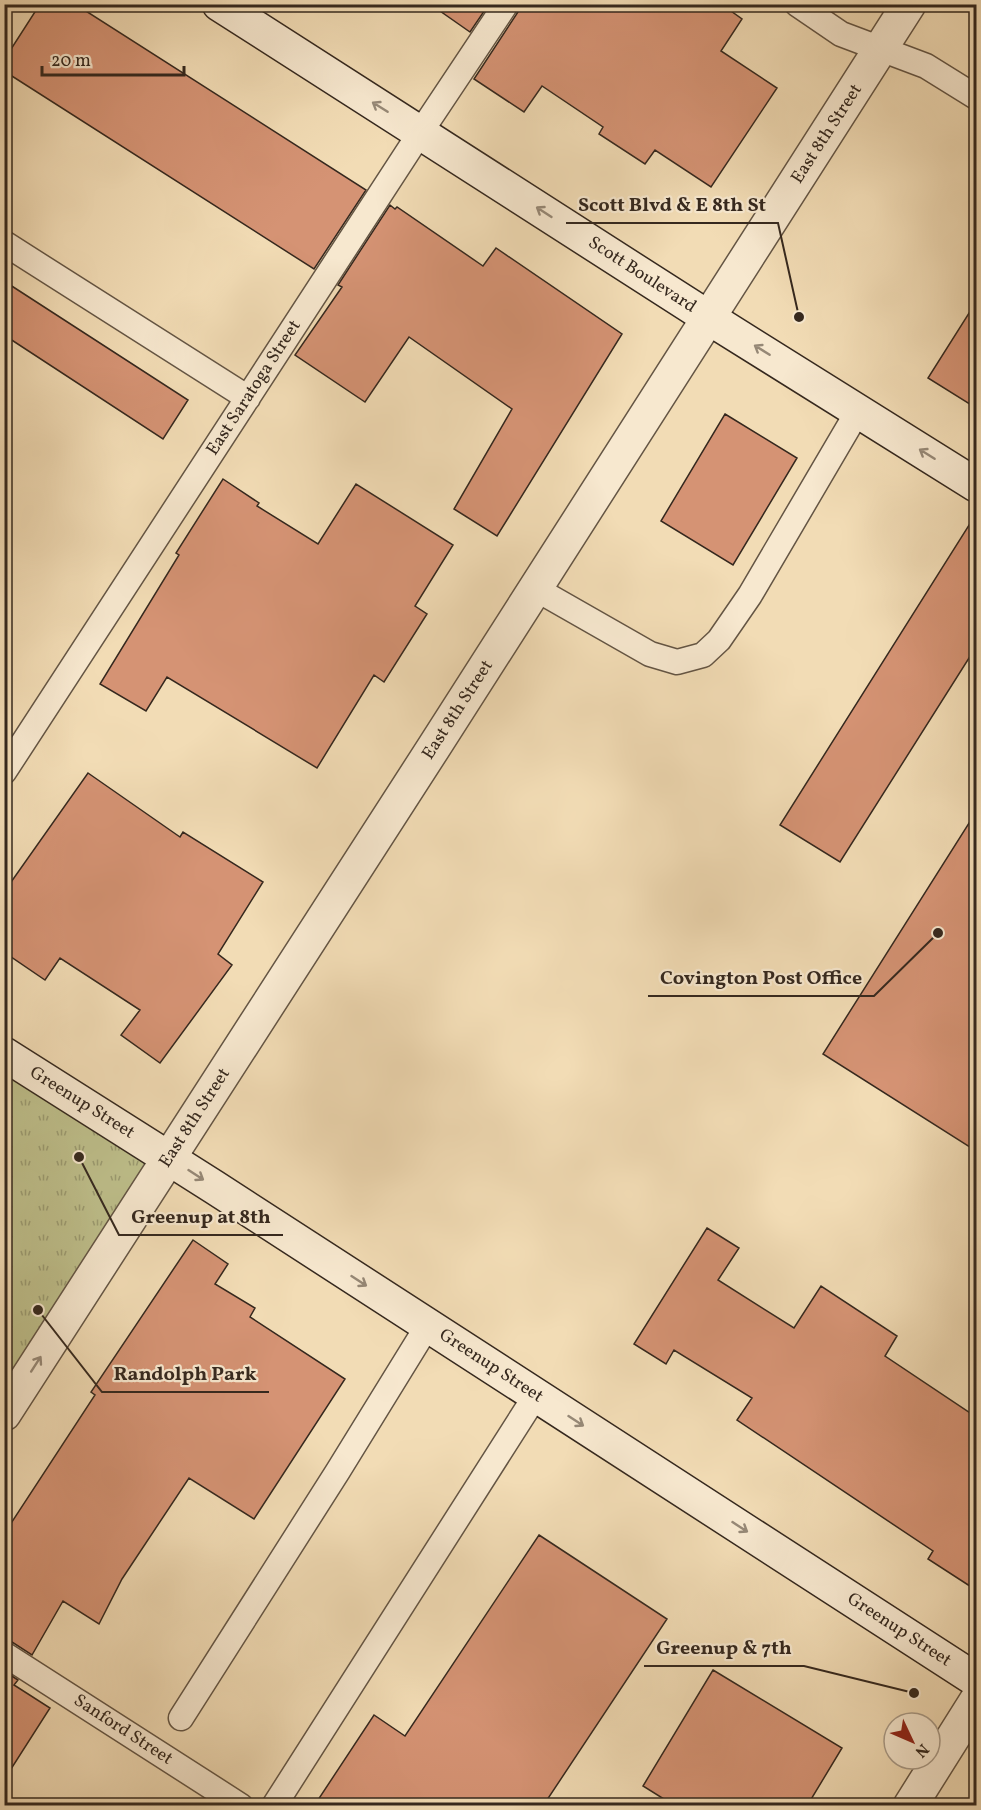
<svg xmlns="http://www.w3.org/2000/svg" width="981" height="1810" viewBox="0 0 981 1810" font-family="Vollkorn,serif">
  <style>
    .park { fill: url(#park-tufts); stroke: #7a7454; stroke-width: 1.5 }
    .building { fill: #d59374; stroke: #35281e; stroke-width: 1.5 }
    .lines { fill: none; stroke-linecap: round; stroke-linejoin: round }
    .service-casing { stroke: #645544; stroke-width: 27 }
    .minor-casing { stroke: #645544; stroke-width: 36 }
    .secondary-casing { stroke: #35281e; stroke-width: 36 }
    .service { stroke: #f7e8cf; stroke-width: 24 }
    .minor { stroke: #f7e8cf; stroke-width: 33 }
    .secondary { stroke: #f7e8cf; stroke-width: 33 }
    .oneway { stroke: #968876 }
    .labels { text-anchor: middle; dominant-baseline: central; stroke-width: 4.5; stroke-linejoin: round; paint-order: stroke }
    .street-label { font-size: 18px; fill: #35281e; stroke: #f7e8cf }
    .leader { fill: none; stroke: #35281e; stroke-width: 2 }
    .callout-dot { fill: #35281e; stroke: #f7e8cf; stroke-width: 2 }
    .callout-label { font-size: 20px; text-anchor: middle; font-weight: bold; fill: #35281e; stroke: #f7e8cf; stroke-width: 4.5; stroke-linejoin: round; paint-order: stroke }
  </style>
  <defs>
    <pattern id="park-tufts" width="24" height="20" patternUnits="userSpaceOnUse" patternTransform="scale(1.5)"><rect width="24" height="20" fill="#bebf8b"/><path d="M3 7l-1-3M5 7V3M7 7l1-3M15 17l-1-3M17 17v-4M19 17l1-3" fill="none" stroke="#9b9b71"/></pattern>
  </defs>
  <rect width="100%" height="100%" fill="#f2dcb5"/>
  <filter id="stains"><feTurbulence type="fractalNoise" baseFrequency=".00333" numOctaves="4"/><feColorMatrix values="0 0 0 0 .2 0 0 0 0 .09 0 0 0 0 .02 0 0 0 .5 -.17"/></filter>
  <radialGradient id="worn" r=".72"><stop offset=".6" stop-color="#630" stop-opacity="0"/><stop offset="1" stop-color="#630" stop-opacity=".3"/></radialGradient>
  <path class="park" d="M5,1054L169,1158L5,1414Z"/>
  <path class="building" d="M40,4H75L366,190L314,269L4,71V60Z
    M430,4H489L470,32Z
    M520,4H721L742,19L721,51L777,88L711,187L655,150L645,164L599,134L603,127L542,86L524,112L474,79L518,12Z
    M390,205L395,209L397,207L483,266L496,248L622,334L497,536L454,509L512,409L409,337L365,402L295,355L342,287L338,285Z
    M4,281L188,400L163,439L4,335Z
    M976,302V408L928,378Z
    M725,414L797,458L733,565L661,521Z
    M223,479L259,503L257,506L318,544L356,484L453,545L415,606L427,614L384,682L374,675L317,768L167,677L146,711L100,684L179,555L176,553Z
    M976,514V647L840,862L780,825Z
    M88,773L180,837L183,832L263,882L218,954L232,965L160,1063L121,1035L140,1010L60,958L45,980L4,952V892Z
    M976,812V1151L823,1054Z
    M707,1228L739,1248L718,1280L794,1328L821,1286L897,1336L885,1356L976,1417V1590L928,1559L933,1551L737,1420L752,1398L674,1350L666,1364L634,1344Z
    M193,1240L228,1264L215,1284L255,1308L250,1317L345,1379L254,1519L189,1478L122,1579L99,1624L63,1601L32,1655L12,1642L4,1640V1534L95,1395L91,1392Z
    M539,1535L667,1619L543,1806H314L374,1715L405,1736Z
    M713,1670L842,1748L807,1806H675L643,1786Z
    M4,1671L18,1680L14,1685L50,1708L4,1780Z"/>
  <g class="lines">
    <g class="service-casing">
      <path id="service" d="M797,4L841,34L926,66L976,97
        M4,243L248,398
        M536,589L650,654L677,662L703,655L719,640L750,595L858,411
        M4,772L420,133L506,4
        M4,1654L241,1806
        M181,1718L338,1471L428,1325
        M274,1806L536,1395"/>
    </g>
    <g class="minor-casing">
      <path id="minor" d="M4,1414L434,747L909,4
        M910,1806L976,1701"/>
    </g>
    <g class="secondary-casing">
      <path id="secondary" d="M219,4L709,318L976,485
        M4,1054L214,1187L976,1680"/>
    </g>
    <use href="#service" class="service"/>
    <use href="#minor" class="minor"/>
    <use href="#secondary" class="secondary"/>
  </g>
  <defs><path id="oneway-shaft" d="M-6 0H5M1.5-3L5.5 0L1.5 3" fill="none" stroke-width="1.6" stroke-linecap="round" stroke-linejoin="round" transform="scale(1.5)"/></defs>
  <g class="oneway">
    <use href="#oneway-shaft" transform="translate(380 107) rotate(-148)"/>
    <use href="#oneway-shaft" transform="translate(544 212) rotate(-147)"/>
    <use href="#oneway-shaft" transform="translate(762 350) rotate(-148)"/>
    <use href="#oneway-shaft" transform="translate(927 454) rotate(-148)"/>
    <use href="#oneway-shaft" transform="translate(196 1175) rotate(33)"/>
    <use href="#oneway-shaft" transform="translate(359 1281) rotate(33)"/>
    <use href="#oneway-shaft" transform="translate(36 1364) rotate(-57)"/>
    <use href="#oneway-shaft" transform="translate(576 1421) rotate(33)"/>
    <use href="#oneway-shaft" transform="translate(740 1527) rotate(33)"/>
  </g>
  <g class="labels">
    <g class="street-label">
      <text transform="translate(827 134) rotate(-57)">East 8th Street</text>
      <text transform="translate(642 275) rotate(33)">Scott Boulevard</text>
      <text transform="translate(254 388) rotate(-57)">East Saratoga Street</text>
      <text transform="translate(458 710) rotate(-57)">East 8th Street</text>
      <text transform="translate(82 1103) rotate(32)">Greenup Street</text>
      <text transform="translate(195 1118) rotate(-57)">East 8th Street</text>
      <text transform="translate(491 1366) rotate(33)">Greenup Street</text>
      <text transform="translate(899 1630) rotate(33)">Greenup Street</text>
      <text transform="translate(123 1730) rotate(33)">Sanford Street</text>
    </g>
  </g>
  <path class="leader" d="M799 317L778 223H566M938 933L874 996H648M79 1157L119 1235H283M38 1310L102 1392H269M914 1693L804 1666H644"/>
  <g class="callout-dot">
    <circle cx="799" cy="317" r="6"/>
    <circle cx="938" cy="933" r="6"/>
    <circle cx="79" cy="1157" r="6"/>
    <circle cx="38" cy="1310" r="6"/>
    <circle cx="914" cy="1693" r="6"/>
  </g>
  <g class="callout-label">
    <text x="672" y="211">Scott Blvd &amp; E 8th St</text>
    <text x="761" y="984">Covington Post Office</text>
    <text x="201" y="1223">Greenup at 8th</text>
    <text x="185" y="1380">Randolph Park</text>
    <text x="724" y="1654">Greenup &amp; 7th</text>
  </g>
  <rect width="981" height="1810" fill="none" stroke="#f2dcb5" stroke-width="24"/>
  <rect x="6" y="6" width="969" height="1798" fill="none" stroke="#35281e" stroke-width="3"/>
  <rect x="12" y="12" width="957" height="1786" fill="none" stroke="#35281e" stroke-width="1.5"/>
  <g transform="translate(912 1741) rotate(134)"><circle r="28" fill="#f7e8cf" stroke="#a99b88" stroke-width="1.5"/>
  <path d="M0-4.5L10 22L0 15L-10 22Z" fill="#8f2418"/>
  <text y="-9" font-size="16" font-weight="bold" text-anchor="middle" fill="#35281e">N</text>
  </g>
  <path d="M42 66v9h142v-9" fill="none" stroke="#35281e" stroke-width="3"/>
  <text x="51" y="66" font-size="18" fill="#35281e" stroke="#f7e8cf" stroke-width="4.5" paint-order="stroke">20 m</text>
  <rect width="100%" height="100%" filter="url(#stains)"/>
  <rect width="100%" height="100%" fill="url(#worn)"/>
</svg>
